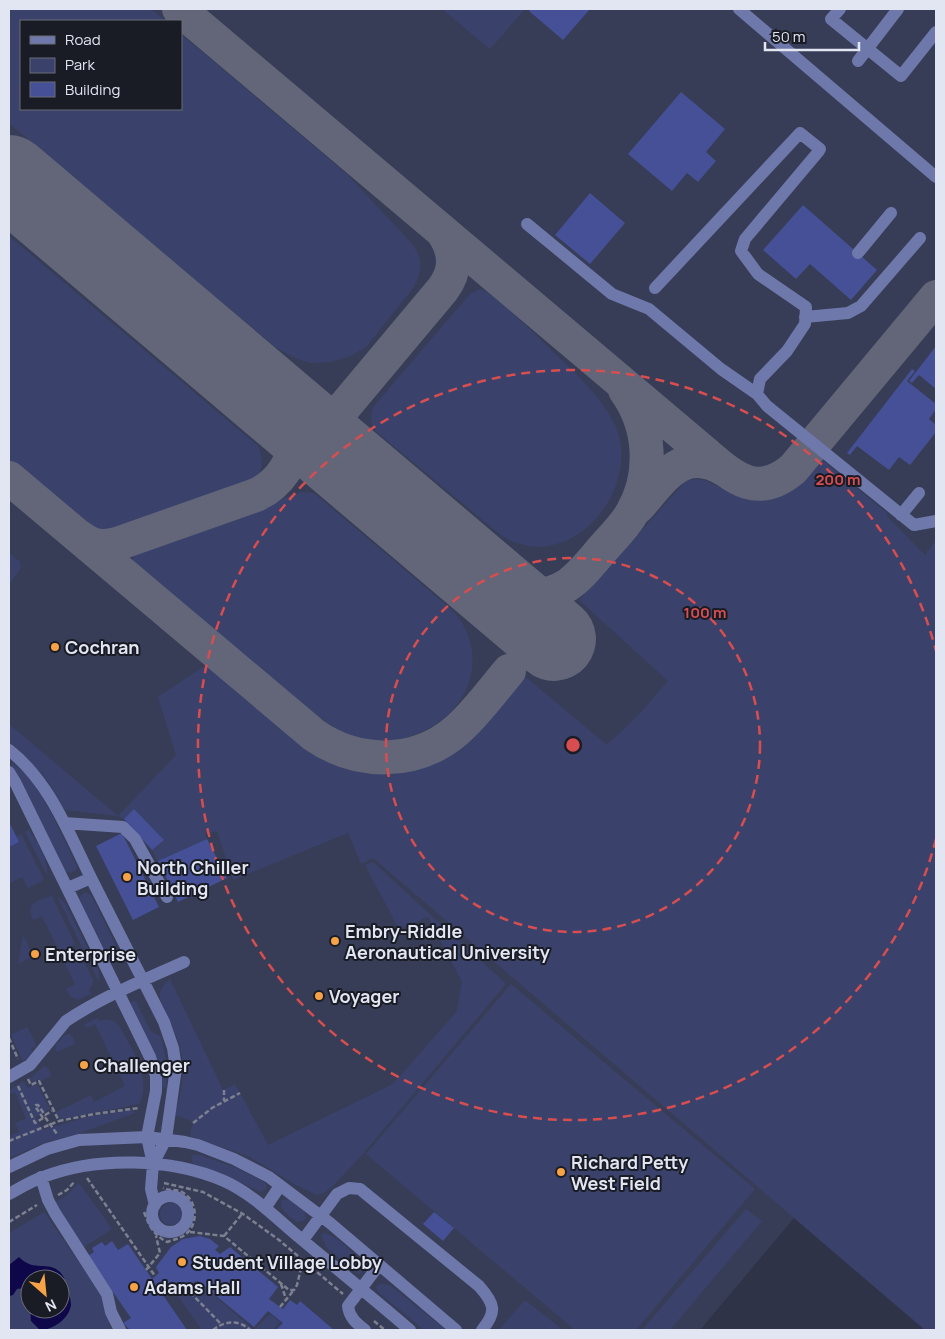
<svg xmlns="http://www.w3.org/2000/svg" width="945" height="1339" viewBox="0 0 945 1339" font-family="Manrope,sans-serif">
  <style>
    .built { fill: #373d56; fill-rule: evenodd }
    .green { fill: #3a426b; fill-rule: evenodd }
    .water { fill: #0e074a; fill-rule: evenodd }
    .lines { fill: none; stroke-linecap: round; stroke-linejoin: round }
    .taxiway { stroke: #626678; stroke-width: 34 }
    .runway { stroke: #626678; stroke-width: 84 }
    .building { fill: #455096 }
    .path { stroke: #7c8090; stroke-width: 2.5; stroke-dasharray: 5 2.5; stroke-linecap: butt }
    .minor { stroke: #6e78ab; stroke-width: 12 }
    .ring { fill: none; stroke: #d84e50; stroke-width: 2.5; stroke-dasharray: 9 6 }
    .poi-dot { fill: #f6a247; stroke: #1a1c25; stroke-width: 2 }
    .labels { text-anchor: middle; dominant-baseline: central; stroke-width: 4; stroke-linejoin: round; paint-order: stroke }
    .poi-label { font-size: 18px; font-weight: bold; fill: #e2e6f2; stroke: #1a1c25; text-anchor: start }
    .centre { fill: #d84e50; stroke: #1a1c25; stroke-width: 2.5 }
    .ring-label { font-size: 15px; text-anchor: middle; font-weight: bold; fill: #d84e50; stroke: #1a1c25; stroke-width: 4; stroke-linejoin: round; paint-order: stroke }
  </style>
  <rect width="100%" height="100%" fill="#2f3347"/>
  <path class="built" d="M9,9H936V1330H925L794,1218L700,1330H9ZM21,21H181V109H21ZM30,1279H60V1309H30Z"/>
  <path class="green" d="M9,9H151L166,21H21V109H181V34L348,175L413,245C423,260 422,272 414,287L366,347L349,357L330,362L311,363L297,359L275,347L9,123Z
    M442,9H525L490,49Z
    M9,236L257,445C266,459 262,476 249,486L113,533L101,535L87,529L9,463Z
    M480,289C491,292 528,327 538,337C565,365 612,401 620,440C632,503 564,574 502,536L379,434C370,425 369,418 374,406L470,294Z
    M820,458L887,513V516L925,555L936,540V1330H925L373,858L361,864L348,833L233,880L217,831L205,834L207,839L158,861L152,850L124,819L118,816L65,810L46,778L16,747L9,743V724L118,816L176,755L158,697L209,663L231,687L295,740L349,769L396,771L437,758L477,734L522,674L607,745L641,712L668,681L579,600L685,482C702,475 710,483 725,490C766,513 793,489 820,458Z
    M301,492L314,493L451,609C463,621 470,635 472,652C479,713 409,754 355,737C340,733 328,723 315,714C273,687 235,653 196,621C175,603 151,587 133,567V556L140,549Z
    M9,553L20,562L21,568L9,585Z
    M12,763C40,779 62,837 77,866V869L71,873L65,871L18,775L11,765Z
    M29,830C37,841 49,862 47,875L25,832Z
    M21,834L44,879L41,882L28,888L22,877L9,884V847L19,842L16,837Z
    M373,862L506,984L362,1155L332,1187L324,1193L317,1195L296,1185L250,1157L190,1136L193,1123L191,1121L175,1115C178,1102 183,1087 183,1073C184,1046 171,1024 160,1000C159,990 162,986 170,979L223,1090L235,1084L268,1145L393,1084L457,1011L462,982L428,917L399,929L365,865Z
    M85,892L91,895L120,954L117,960L113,961L109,959L80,900V896Z
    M52,896L75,944L60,953L42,916L33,920C25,903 38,900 52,896Z
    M57,896L65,903L98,969L99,977L98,980Z
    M23,935L33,955L32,957L18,964Z
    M77,948L94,982L89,990L91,994L78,1000L70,996L66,989L75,984L61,956Z
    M511,984L755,1189L636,1330H575L366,1154Z
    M133,1001L136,1002L149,1028L152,1032L160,1036L162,1040L167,1064L166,1088L162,1087L160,1066L130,1006V1003Z
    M97,1018L99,1021C108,1018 114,1020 120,1027C131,1049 153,1079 139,1104L61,1119L56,1112L91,1095L94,1102L125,1086L95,1024L87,1028L85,1026V1024Z
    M27,1027L35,1042L36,1048L32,1047L31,1049L33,1052L23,1062L11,1035Z
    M68,1034L73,1037L75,1044L56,1052L55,1046L64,1036Z
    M44,1066L49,1069L51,1076L41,1081L39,1079L32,1082L30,1078Z
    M24,1081L28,1088L37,1084L50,1109L36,1117L42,1130L91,1116L133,1110L135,1113L75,1135L46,1142L9,1158V1136L19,1132L15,1123L26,1118L15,1092L9,1094V1090Z
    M197,1154L237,1168L262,1181L266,1184V1189L261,1192L223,1174L193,1164L191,1156Z
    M79,1183L112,1229L84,1247L53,1203L65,1197Z
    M288,1199L304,1211L306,1218L303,1221L297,1222C290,1216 278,1210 282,1200Z
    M160 1214a11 11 0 1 1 22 0a11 11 0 1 1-22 0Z
    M746,1209L762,1221L670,1330H642Z
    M44,1212L103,1297L110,1326L112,1330H15L9,1328V1233ZM30,1279H60V1309H30Z
    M324,1233C338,1236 362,1258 362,1272L359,1274L354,1272L326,1247L321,1235Z
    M198,1282L254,1330L270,1314L280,1322L274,1329L275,1330H202L177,1295Z
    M380,1284L390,1285L446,1330H424L378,1292L376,1287Z
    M525,1300L563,1330H499Z"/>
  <path class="water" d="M19,1257C35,1273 47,1260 60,1272C64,1276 67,1284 68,1290C69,1294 71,1300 71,1305C69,1319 53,1330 40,1330L31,1321C30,1310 33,1295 23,1288L17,1289L13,1295L9,1296V1265ZM30,1279H60V1309H30Z"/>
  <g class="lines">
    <path class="taxiway" d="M179,9L699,448C729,473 754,502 793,469L936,297
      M278,405C299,422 325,425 345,406L443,289C457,270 456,251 442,231
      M9,478L314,735C357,765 415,766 456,731C476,714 492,691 509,671
      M638,507C663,479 682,444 725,470
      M80,537C92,546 102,548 117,544L256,495C278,485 299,459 292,433C290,423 283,414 278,405
      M493,586C503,592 512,595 525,595C563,598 578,578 600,552C611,539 624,527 632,513C654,474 651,426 625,390"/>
    <path class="runway" d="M9,177L554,639"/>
  </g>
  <path class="building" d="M531,9H590L563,40L529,11Z
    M681,92L725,129L706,152L716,161L698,182L687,173L672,191L628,154Z
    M590,193L625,223L590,264L555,235Z
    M803,205L877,270L851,300L810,264L796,279L763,250Z
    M936,346V389L919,375L912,383L909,381Z
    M912,369L915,371L907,381L936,404V409L929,419L936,425V432L910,465L899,457L889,470L857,446L850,455L847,453Z
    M134,809L164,840L152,850L124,819Z
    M9,822L19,842L9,847Z
    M122,833L159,907L133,920L96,846Z
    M207,839L227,878L178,902L158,861Z
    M434,1212L454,1228L443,1241L423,1224Z
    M200,1236L210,1239L219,1246L215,1250L220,1254L230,1247L278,1287L269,1299L283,1309L290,1300L297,1305L300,1301L334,1330H278L277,1329L283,1323L268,1311L254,1327L198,1281L189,1284L175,1293L172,1289L163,1295L187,1330H130L123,1323L131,1318L88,1256L94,1252L92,1248L102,1242L105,1246L112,1241L118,1250L128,1244L152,1279L159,1273L156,1267L171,1247L183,1239Z"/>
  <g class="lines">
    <path class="path" d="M9,1038L18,1059
      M28,1079L31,1085L39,1081L59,1121L94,1114L139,1108
      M18,1086L35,1123L45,1117L57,1134
      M224,1090V1101
      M43,1118L35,1106L36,1105H38L45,1115L52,1111
      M193,1123L212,1108L240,1093
      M9,1141L59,1121
      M87,1178L155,1276
      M164,1183L203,1192L243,1214L279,1240L343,1294
      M58,1195L67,1190L75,1181
      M144,1212C149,1226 154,1235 167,1242C175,1239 183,1238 188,1232C199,1221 196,1199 182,1192C176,1189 169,1191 163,1188
      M9,1222L37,1205
      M190,1232L224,1236L289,1290H294L297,1285L303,1260
      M224,1236L242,1214
      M146,1270L160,1253L156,1236
      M189,1284V1290
      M281,1284L286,1299
      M185,1287L221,1324
      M280,1307L294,1290
      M374,1321L385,1330
      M213,1330C224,1321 239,1319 250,1330"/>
    <path class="minor" d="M739,9L936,177
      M840,9L831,19L901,76L936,32
      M858,61L898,9
      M819,151L745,239L741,251L758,274L806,307L805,324L787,351L760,379L757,394L767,406L914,525L936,521
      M527,224L612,294L649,309L721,369L757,394
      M858,253L891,213
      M655,288L800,133L820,149
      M805,317L848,313L861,306L920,238
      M901,515L919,493
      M9,750C50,782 69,834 92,880C116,927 140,975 164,1022L173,1048L176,1068L166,1139L153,1164L151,1189L155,1205
      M9,772L15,782L150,1057L156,1076V1091L147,1137L153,1164
      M64,823L123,827L135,839L167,897
      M68,888L91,878
      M9,1077L30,1065L66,1021C102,997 144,980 184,962
      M9,1167L47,1149L79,1140L147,1137L185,1142L198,1145L234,1159L269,1177L330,1223L456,1330
      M41,1177L48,1200L55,1213L107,1294L111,1312L120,1330
      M9,1194C20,1188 31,1181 43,1177C97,1156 171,1158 224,1181C253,1194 276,1218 300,1238C337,1269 374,1299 410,1330
      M152 1214a18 18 0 1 1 36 0a18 18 0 1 1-36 0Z
      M265,1208L280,1186
      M303,1240L337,1194L349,1188L360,1189L479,1286C495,1304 497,1312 482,1330
      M365,1330C356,1323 349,1317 348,1306L379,1265"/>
  </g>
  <g class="ring">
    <circle cx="573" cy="745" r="187"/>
    <path d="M936 839A375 375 0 1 1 936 651"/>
  </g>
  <g class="poi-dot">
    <circle cx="55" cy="647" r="5"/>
    <circle cx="127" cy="877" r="5"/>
    <circle cx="335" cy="941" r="5"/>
    <circle cx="35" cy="954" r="5"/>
    <circle cx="319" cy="996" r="5"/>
    <circle cx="84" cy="1065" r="5"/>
    <circle cx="561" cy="1172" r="5"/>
    <circle cx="182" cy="1262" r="5"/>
    <circle cx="134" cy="1287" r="5"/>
  </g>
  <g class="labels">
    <g class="poi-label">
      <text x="65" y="647">Cochran</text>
      <text x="137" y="867">North Chiller<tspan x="137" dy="21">Building</tspan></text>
      <text x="345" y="931">Embry-Riddle<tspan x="345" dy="21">Aeronautical University</tspan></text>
      <text x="45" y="954">Enterprise</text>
      <text x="329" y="996">Voyager</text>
      <text x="94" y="1065">Challenger</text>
      <text x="571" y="1162">Richard Petty<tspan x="571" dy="21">West Field</tspan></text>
      <text x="192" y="1262">Student Village Lobby</text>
      <text x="144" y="1287">Adams Hall</text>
    </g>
  </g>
  <circle cx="573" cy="745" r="8" class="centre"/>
  <g class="ring-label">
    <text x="838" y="485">200 m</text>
    <text x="705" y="618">100 m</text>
  </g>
  <rect width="945" height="1339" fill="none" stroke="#e2e6f2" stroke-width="20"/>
  <rect x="20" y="20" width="162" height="90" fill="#1a1c25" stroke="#6a6d77"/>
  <rect x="30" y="36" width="25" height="8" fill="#6e78ab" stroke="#6a6d77"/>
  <text x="65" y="45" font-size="15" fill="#e2e6f2">Road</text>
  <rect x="30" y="58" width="25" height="15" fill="#3a426b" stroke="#6a6d77"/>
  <text x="65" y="70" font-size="15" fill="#e2e6f2">Park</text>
  <rect x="30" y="82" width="25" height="15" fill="#455096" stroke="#6a6d77"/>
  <text x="65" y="95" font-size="15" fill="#e2e6f2">Building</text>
  <g transform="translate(45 1294) rotate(153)"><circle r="24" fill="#1a1c25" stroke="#6a6d77"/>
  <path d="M0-4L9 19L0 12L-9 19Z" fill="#f6a247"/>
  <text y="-8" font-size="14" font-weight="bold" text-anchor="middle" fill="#e2e6f2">N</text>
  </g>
  <path d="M765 42v8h94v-8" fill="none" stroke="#e2e6f2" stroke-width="2.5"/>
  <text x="772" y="42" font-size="15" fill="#e2e6f2" stroke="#1a1c25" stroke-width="4" paint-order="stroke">50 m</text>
</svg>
